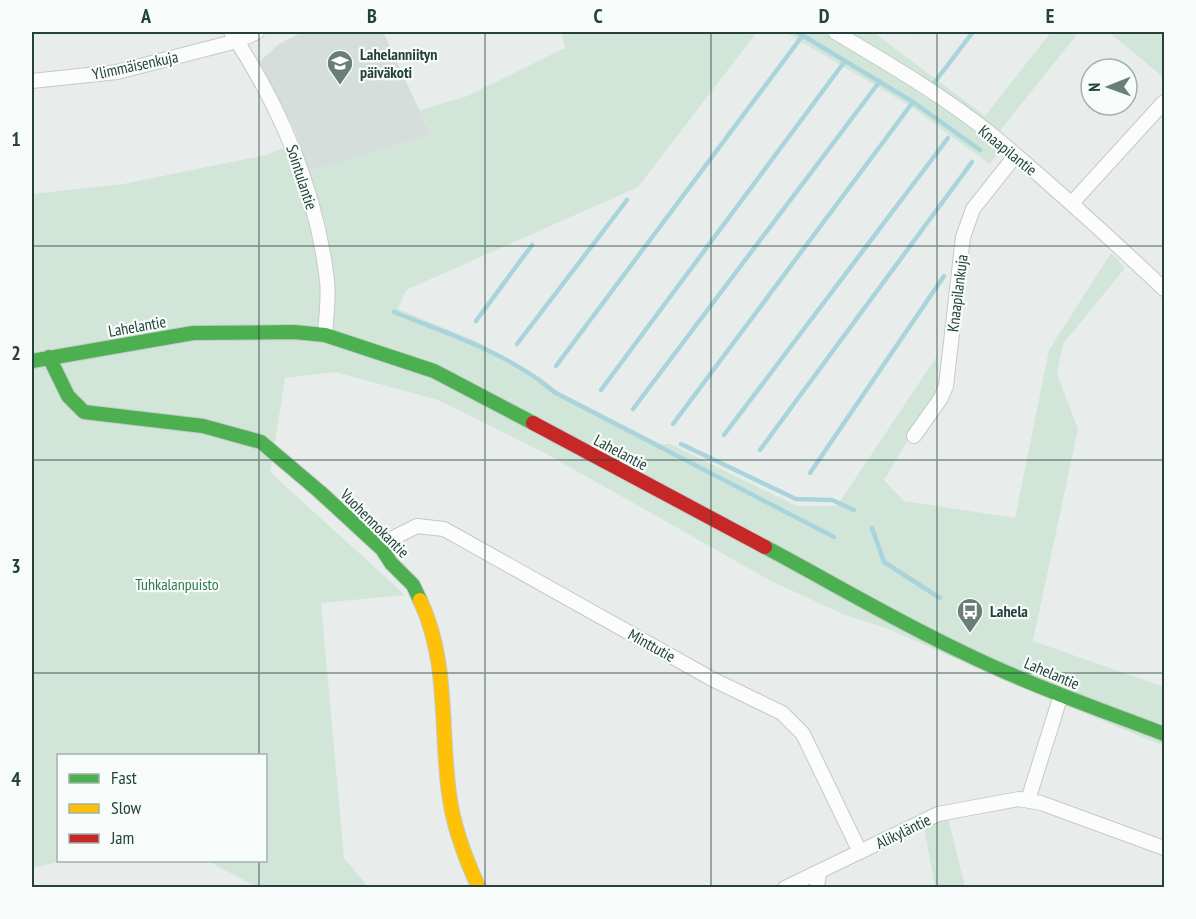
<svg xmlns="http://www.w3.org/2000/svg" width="1196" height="919" viewBox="0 0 1196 919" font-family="'PT Sans Narrow',sans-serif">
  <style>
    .built { fill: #d6dedb }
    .green { fill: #d1e6d8 }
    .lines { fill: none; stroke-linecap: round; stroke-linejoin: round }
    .stream { stroke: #a9d4db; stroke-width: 4.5 }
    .street-casing { stroke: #c5cac8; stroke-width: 16 }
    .fast-casing { stroke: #c3cbc8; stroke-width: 16 }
    .slow-casing { stroke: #c3cbc8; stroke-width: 16 }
    .jam-casing { stroke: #c3cbc8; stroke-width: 16 }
    .street { stroke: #fcfcfc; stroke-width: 14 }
    .fast { stroke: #4caf50; stroke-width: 14 }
    .slow { stroke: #ffc107; stroke-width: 14 }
    .jam { stroke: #c62828; stroke-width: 14 }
    .grid { fill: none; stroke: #24423a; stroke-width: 1.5; stroke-opacity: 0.55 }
    .labels { text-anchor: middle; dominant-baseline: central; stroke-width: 4.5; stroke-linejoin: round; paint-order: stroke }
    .poi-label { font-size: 16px; font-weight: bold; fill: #24423a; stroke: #f7fbf9; text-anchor: start }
    .street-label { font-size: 16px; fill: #24423a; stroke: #f7fbf9 }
    .park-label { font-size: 16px; fill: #2d7a4b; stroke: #f7fbf9 }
    .neatline { fill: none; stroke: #24423a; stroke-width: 2 }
    .grid-label { font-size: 20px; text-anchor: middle; font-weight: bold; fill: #24423a }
  </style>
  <rect width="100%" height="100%" fill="#e8edeb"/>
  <path class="built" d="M303,32H383L431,135L315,170L309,169L294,129L259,62L279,44Z"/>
  <path class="green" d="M561,32H757L638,187L406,290L398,309L476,341L540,377L559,392L661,444H670L797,506H837L937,356L935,395L884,480L904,501L1015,518L1049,350L1111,253L1125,268L1063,344L1057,374L1078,429L1033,641L1164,687V746L1013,684L886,628L845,615L771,581L545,453L438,400L335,372L285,378L270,472L405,595L321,603L344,858L368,887H257L208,861L266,860V756H58V860L63,861L32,868V194L123,184L266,155L299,142L309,168L315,170L431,135L420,110L465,97L565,48Z
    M785,32H873L985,116L1051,32H1079L999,132L995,138L1005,146L990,164L910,106Z
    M1109,32H1164V78Z
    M946,810L965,887H935L923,821Z"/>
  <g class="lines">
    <path class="stream" d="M797,32L913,102L980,150
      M913,32H914
      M934,83L973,32
      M394,312C448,334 509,353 554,392L834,537
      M476,321L532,245
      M517,344L627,200
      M556,366L803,35
      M601,390L845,61
      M633,409L880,81
      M673,424L913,102
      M724,435L948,138
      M681,444L796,499L832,500L854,510
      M760,450L972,162
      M810,473L944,276
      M872,528L884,562L940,598"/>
    <g class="street-casing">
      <path id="street" d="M231,32C280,106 317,192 327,281C329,298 326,317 325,335
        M835,32C887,63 944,96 991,134C1051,184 1108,236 1164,289
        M32,81L117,72L237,41L257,32
        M1072,203L1164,102
        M914,436L941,398L946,386L963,237L973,209L1015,156
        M382,549L395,537L417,526L444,529L712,679L782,713L803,734L860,852
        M1028,800L1061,695
        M785,888L938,814L1019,799L1041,803L1164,848
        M817,888L819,872"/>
    </g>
    <g class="fast-casing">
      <path id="fast" d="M49,357L68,396L84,412L203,426L261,442L320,492L382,549L391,563L413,585L420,600
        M32,361L193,333L294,332L325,335L434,371L533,423
        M765,547C831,582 894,620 962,652C1027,684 1096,708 1164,734"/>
    </g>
    <g class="slow-casing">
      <path id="slow" d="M420,600C449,661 440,727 449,793C453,826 465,858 479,888"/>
    </g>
    <g class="jam-casing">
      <path id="jam" d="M533,423L765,547"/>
    </g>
    <use href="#street" class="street"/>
    <use href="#fast" class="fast"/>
    <use href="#slow" class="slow"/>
    <use href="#jam" class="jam"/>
  </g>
  <path class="grid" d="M259,32V756M485,32V888M711,32V888M937,32V888M32,246H1164M32,460H1164M32,673H1164M259,860V888"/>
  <defs>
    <g id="school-pin" transform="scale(1.35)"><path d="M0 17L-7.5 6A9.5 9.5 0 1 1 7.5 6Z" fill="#697e78" stroke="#f7fbf9"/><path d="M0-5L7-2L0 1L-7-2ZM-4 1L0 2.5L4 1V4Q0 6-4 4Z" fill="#fff"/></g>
    <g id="bus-pin" transform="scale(1.35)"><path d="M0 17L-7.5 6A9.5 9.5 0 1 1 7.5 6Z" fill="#697e78" stroke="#f7fbf9"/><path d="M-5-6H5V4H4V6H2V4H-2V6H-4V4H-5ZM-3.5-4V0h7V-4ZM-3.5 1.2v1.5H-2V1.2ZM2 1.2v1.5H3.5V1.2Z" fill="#fff"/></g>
  </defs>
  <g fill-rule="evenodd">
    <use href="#school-pin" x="340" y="63"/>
    <use href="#bus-pin" x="970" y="611"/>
  </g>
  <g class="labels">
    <g class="poi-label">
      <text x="360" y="54">Lahelanniityn<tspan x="360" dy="18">päiväkoti</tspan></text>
      <text x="990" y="611">Lahela</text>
    </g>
    <g class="street-label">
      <text transform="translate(135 65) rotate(-12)">Ylimmäisenkuja</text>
      <text transform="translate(1008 150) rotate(39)">Knaapilantie</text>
      <text transform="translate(302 177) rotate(72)">Sointulantie</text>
      <text transform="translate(957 293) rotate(-83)">Knaapilankuja</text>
      <text transform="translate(137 326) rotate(-10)">Lahelantie</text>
      <text transform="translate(621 452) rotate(28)">Lahelantie</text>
      <text transform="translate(375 523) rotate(45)">Vuohennokantie</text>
      <text transform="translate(652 645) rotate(29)">Minttutie</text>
      <text transform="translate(1052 673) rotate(23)">Lahelantie</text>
      <text transform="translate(903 831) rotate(-26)">Alikyläntie</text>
    </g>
    <g class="park-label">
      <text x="177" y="584">Tuhkalanpuisto</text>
    </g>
  </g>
  <rect width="1196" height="919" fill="none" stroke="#f7fbf9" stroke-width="66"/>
  <rect x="57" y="754" width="210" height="108" fill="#f7fbf9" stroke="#a3b1ad" stroke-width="1.5"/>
  <rect x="69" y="774" width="30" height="9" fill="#4caf50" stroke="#a3b1ad" stroke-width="1.5"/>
  <text x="111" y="784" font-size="18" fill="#24423a">Fast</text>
  <rect x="69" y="804" width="30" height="9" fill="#ffc107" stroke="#a3b1ad" stroke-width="1.5"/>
  <text x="111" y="814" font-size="18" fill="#24423a">Slow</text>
  <rect x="69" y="834" width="30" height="9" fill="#c62828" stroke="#a3b1ad" stroke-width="1.5"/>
  <text x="111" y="844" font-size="18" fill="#24423a">Jam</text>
  <g transform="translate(1109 87) rotate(269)"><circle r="28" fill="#f7fbf9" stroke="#a3b1ad" stroke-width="1.5"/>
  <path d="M0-4.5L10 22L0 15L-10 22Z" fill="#697e78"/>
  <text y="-9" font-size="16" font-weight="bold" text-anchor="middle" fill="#24423a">N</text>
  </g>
  <rect x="33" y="33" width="1130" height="853" class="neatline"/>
  <g class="grid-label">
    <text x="146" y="23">A</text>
    <text x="372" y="23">B</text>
    <text x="598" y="23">C</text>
    <text x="824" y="23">D</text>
    <text x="1050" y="23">E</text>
    <text x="16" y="146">1</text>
    <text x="16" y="360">2</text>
    <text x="16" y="573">3</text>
    <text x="16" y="786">4</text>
  </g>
</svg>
